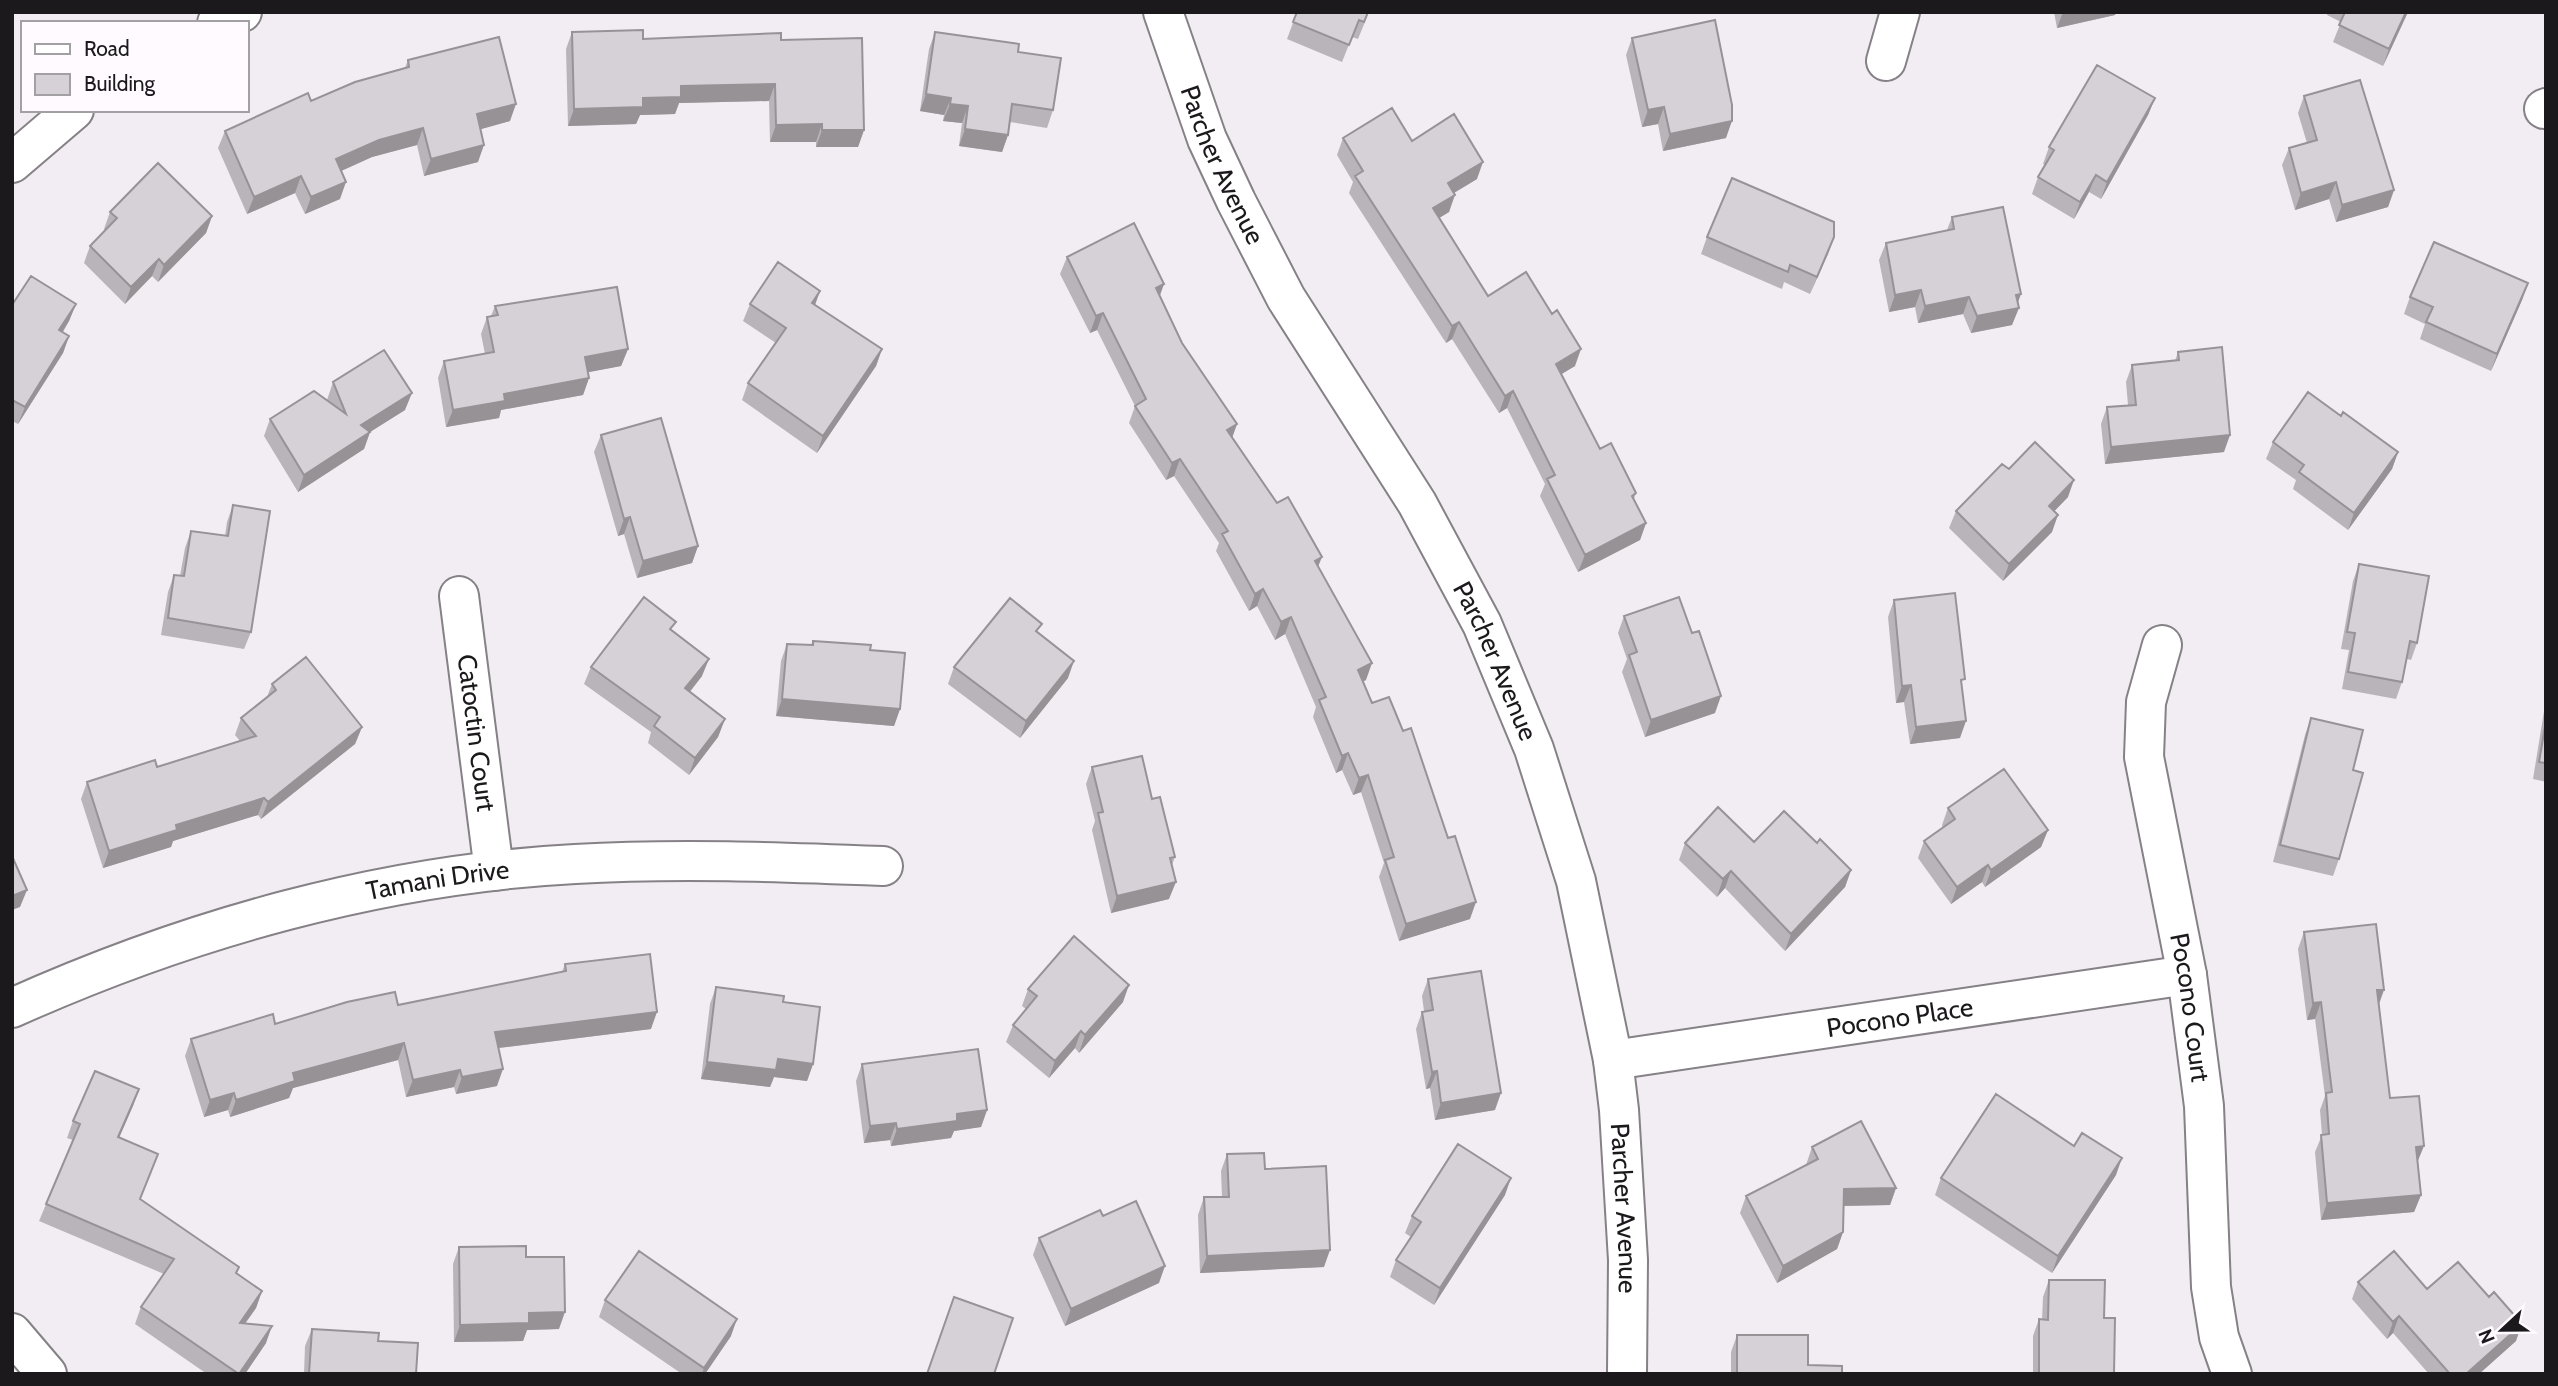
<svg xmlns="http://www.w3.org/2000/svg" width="2558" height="1386" viewBox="0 0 2558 1386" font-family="Cabin,sans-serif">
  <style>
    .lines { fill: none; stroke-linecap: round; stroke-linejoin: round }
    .minor-casing { stroke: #858186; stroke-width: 42 }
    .minor { stroke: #fff; stroke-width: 38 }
    .wall { fill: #b8b4b9 }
    .shaded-wall { fill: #969296 }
    .building { fill: #d6d1d7; stroke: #969296; stroke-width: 2 }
    .labels { text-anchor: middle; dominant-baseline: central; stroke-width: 6; stroke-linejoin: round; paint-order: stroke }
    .street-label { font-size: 26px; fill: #1b191b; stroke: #fefaff }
  </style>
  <rect width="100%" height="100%" fill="#f2edf2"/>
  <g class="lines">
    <g class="minor-casing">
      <g id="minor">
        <path id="s1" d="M1163,12L1207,139L1236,201L1286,298L1417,503L1482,624L1534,749L1576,881L1613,1060L1619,1110L1628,1260L1627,1374"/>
        <path d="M217,23L242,12"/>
        <path d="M1886,61L1900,12"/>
        <path d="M2544,109L2546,108"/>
        <path d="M12,163L74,110"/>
        <path id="s2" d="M459,596L494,871"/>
        <path id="s3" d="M2162,645L2146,702L2144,757L2187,975L2204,1106L2211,1287L2219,1337L2232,1374"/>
        <path id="s4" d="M12,1008C188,929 382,874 575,864C677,858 780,862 883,866"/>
        <path id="s5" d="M1613,1060L2187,975"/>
        <path d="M12,1333L47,1374"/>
      </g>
    </g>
    <use href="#minor" class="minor"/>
  </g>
  <path class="wall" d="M1297,12H1369L1358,39L1352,37L1342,62L1287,39Z
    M2054,12H2116L2115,15L2057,28Z
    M2328,12H2408L2383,66L2333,42L2341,22L2327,15Z
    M572,32L643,39L781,40L864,130L858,147H816V142H770L769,101L679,103L675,114L640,115L636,124L568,126L566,49Z
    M935,32L1018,52L1053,110L1047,128L1010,122L1008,135L1002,152L959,146L962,123L943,121L944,115L920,111L929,49Z
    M1632,38L1726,138L1663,151L1658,124L1642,127L1626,55Z
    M408,60L510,121L480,129L478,162L424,176L417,145L372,157L341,171L340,199L305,214L295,193L247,214L218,148L225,131L405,68Z
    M2304,96L2394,190L2388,207L2336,222L2329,199L2295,210L2282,165L2289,148L2307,143L2298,113Z
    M2155,98L2148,115L2101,199L2089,192L2074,219L2032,194L2038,177L2045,165L2043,164L2049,147Z
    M1343,138L1412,141L1477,179L1454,193L1449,212L1439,218L1488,296L1575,366L1561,374L1600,449L1636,493L1634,499L1646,523L1640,540L1578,572L1540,496L1545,484L1507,408L1499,413L1452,339L1446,343L1349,193L1353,182L1337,155Z
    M110,212L212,216L206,233L158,282L152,276L125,304L84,263L90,246L105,230L104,229Z
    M1952,217L2018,303L2012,325L1971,333L1963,314L1918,323L1915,307L1889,312L1879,260L1886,243L1947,230Z
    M1707,237H1834L1810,294L1784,282L1782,289L1701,254Z
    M1067,257L1160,296L1182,343L1237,424L1232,437L1318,567L1366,680L1362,682L1372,703L1470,919L1399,941L1379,877L1384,863L1361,792L1353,795L1342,770L1336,773L1313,717L1316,707L1285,634L1275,640L1257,606L1249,611L1216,551L1219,543L1174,476L1166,480L1129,423L1135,406L1097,330L1090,333L1060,274Z
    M2528,283L2522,300L2491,371L2420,339L2425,324L2404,314L2410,297Z
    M76,304L69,321L63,332L69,336L63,353L18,424L12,421V305Z
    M750,304L815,305L882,349L876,366L817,453L742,400L748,383L776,343L743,321Z
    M495,306L628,349L621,366L588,372L589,378L583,395L501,410L499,418L446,427L438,378L444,361L485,354L481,334L487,317L491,316Z
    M2178,352L2224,452L2105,464L2101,424L2107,407L2128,405L2126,382L2132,365L2175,361Z
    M333,382L405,410L370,432L364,449L298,492L264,436L270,419L327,400Z
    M2341,416L2398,452L2392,469L2348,530L2293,489L2296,480L2266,459L2273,442Z
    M601,435L698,546L692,563L637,578L624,534L618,536L594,452Z
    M2009,469L2068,497L2054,511L2052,532L2003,581L1949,528L1956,511Z
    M233,505L251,632L244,649L161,635L168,592L174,575L180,576L185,548L191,531L225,536L227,522Z
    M2359,564L2417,643L2411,660L2407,659L2402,682L2396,699L2342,689L2349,650L2341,649L2353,581Z
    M1894,600L1962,688L1960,738L1910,744L1904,702L1896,703L1888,617Z
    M1624,616L1715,713L1645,737L1622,672L1627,659L1618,633Z
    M673,632L702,676L690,692L725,719L718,737L689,775L648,743L651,732L584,684L591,667Z
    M813,641L870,650L900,709L894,726L776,716L781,661L787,644L811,645Z
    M954,667L1068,678L1020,738L948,684Z
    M272,684L362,727L355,744L261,819L258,815L173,841L171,847L103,868L81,799L87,782L157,767L240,741L235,735L241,718L267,697Z
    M2546,699V782L2533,779Z
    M2311,718L2353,770L2339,859L2333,876L2273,862L2305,735Z
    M1092,767L1152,799L1175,857L1172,865L1169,899L1111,913L1092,830L1095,821L1086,784Z
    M1948,808L2048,830L2041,847L1985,887L1982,882L1951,904L1918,858L1924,841L1943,828L1942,825Z
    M1754,842L1817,843L1851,870L1845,887L1785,951L1725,888L1717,897L1679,860L1685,843Z
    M2304,932L2379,1003L2390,1098L2418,1162L2421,1195L2414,1212L2321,1220L2315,1152L2322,1135L2320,1110L2325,1096L2315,1019L2307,1020L2298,949Z
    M565,964L651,1029L499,1048L497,1086L456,1094L454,1087L406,1097L398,1060L293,1088L289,1098L230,1117L228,1110L204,1117L185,1056L191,1039L275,1024L398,1005L562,972Z
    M1428,979L1495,1110L1435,1120L1430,1088L1426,1089L1416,1029L1422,1012L1424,1011L1422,996Z
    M716,987L783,1002L813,1064L807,1081L774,1077L770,1087L701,1079L710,1004Z
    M1028,989L1123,1002L1079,1053L1075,1048L1049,1078L1006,1042L1013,1025L1026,1009L1022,1006Z
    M862,1064L987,1110L981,1127L954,1131L951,1138L891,1146L890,1140L864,1143L856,1081Z
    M139,1089L119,1137L152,1171L140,1199L239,1267L237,1273L262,1291L256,1308L245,1324L266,1343L245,1374H207L135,1324L141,1307L164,1274L39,1221L73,1140L67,1138L73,1121Z
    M1812,1147L1896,1188L1890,1205L1843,1206V1232L1837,1249L1777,1283L1740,1213L1746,1196L1806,1165Z
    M1227,1154L1265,1169L1324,1267L1200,1273L1198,1215L1204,1197H1222L1221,1171Z
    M2116,1175L2052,1273L1935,1195L1941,1178Z
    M1505,1195L1434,1305L1390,1277L1396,1260L1411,1237L1405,1233L1412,1216Z
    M1103,1216L1159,1283L1065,1326L1033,1255L1039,1238Z
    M459,1247L526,1257L559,1329L527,1330L523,1341L454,1342L453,1264Z
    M2049,1280L2104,1318L2114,1374H2033V1336L2039,1319L2042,1320L2043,1297Z
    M2358,1282L2427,1289L2516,1341L2479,1374H2429L2393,1333L2387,1339L2352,1299Z
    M605,1300L731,1336L705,1374H682L599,1317Z
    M312,1329L378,1341L416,1374H304L305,1346Z
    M1737,1335L1808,1365L1842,1374H1731V1352Z"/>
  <path class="shaded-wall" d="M2063,12H2116L2115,15L2057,28Z
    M2406,12H2408L2383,66L2389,49Z
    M775,84L769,101L679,103L675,114L640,115L636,124L568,126L574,109L643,98L681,86Z
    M926,94L951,98L944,115L920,111Z
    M2155,98L2148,115L2101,199L2107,182Z
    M516,104L510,121L471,132L477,114Z
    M950,104L968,106L962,123L943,121Z
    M1664,107L1658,124L1642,127L1648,110Z
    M1732,121L1726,138L1663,151L1670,134Z
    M822,124L816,142H770L776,125Z
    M423,128L417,145L372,157L330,176L336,159L379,140Z
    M965,129L1008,135L1002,152L959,146Z
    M822,130H864L858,147H816Z
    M484,145L478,162L424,176L431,159Z
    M1483,162L1477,179L1442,200L1448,183Z
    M2096,175L2089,192L2074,219L2080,202Z
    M301,176L295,193L247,214L254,197Z
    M346,182L340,199L305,214L311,197Z
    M2336,182L2329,199L2295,210L2301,193Z
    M2394,190L2388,207L2336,222L2342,205Z
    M1455,195L1449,212L1426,226L1433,208Z
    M212,216L206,233L158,282L164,265Z
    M1834,237L1828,254L1810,294L1817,277Z
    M159,259L152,276L125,304L131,287Z
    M2528,283L2522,300L2491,371L2497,354Z
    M1164,284L1158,301L1156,288Z
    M1921,290L1915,307L1889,312L1895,295Z
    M820,291L814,308L812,303Z
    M2021,294L2016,308H2019L2012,325L1971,333L1977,316L2016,295Z
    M1969,297L1963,314L1918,323L1925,306Z
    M76,304L69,321L53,347L59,330Z
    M1103,313L1097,330L1090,333L1096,316Z
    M1459,322L1452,339L1446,343L1452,326Z
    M69,336L63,353L18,424L25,407Z
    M628,349L621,366L579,374L585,357Z
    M882,349L876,366L817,453L823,436Z
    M1581,349L1575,366L1550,381L1556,364Z
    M589,378L583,395L501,410L499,418L446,427L453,410L504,394Z
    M1513,391L1507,408L1499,413L1505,396Z
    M412,393L405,410L370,432L364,449L298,492L304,475L361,425Z
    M1237,424L1231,441L1227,430Z
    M2230,435L2224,452L2105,464L2111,447Z
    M2398,452L2392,469L2348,530L2354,513Z
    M1180,459L1174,476L1166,480L1172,463Z
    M2074,480L2068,497L2043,523L2049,506Z
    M2058,515L2052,532L2003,581L2009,564Z
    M630,517L624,534L618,536L624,519Z
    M1646,523L1640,540L1578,572L1585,555Z
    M698,546L692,563L637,578L643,561Z
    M1322,557L1315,574V561Z
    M1263,589L1257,606L1249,611L1255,594Z
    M1291,617L1285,634L1275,640L1281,622Z
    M709,659L702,676L679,705L685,688Z
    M1074,661L1068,678L1020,738L1026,721Z
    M1372,663L1366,680L1351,687L1358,670Z
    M1911,685L1904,702L1896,703L1902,686Z
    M1721,696L1715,713L1645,737L1651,720Z
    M782,699L900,709L894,726L776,716Z
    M725,719L718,737L689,775L695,758Z
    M1966,721L1960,738L1910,744L1916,727Z
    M362,727L355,744L261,819L268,802Z
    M1348,753L1342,770L1336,773L1342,756Z
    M1368,775L1361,792L1353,795L1359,778Z
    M264,798L258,815L173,841L171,847L103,868L109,851L176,825Z
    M2048,830L2041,847L1985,887L1991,870Z
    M1988,865L1982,882L1951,904L1957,887Z
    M1851,870L1845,887L1785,951L1791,934Z
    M1731,871L1725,888L1717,897L1723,879Z
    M1176,882L1169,899L1111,913L1117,896Z
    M27,890L20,907L12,910V896Z
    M1476,902L1470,919L1399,941L1406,924Z
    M1129,985L1123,1002L1079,1053L1085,1035Z
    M2377,990H2384L2378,1007Z
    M2321,1002L2315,1019L2307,1020L2313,1003Z
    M657,1012L651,1029L489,1049L495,1032Z
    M1081,1031L1075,1048L1049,1078L1055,1061Z
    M404,1043L398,1060L293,1088L289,1098L230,1117L236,1100L293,1073Z
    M778,1059L813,1064L807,1081L774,1077L770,1087L701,1079L707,1062Z
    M503,1069L497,1086L456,1094L462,1077Z
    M460,1070L454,1087L406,1097L413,1080Z
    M1437,1071L1430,1088L1426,1089L1432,1072Z
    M139,1089L133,1106L112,1154L118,1137Z
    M234,1093L228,1110L204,1117L210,1100Z
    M1501,1093L1495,1110L1435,1120L1441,1103Z
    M987,1110L981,1127L954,1131L951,1138L891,1146L897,1129L957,1114Z
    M896,1123L890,1140L864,1143L870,1126Z
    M2424,1146L2417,1163L2416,1147Z
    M2122,1158L2116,1175L2052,1273L2058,1256Z
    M1511,1178L1505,1195L1434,1305L1440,1288Z
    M1896,1188L1890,1205L1837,1206L1844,1189Z
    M2421,1195L2414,1212L2321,1220L2327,1203Z
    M1843,1232L1837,1249L1777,1283L1783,1266Z
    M1330,1250L1324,1267L1200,1273L1207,1256Z
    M1165,1266L1159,1283L1065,1326L1071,1309Z
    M262,1291L256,1308L233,1340L240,1323Z
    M565,1312L559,1329L527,1330L523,1341L454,1342L460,1325L529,1313Z
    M2399,1316L2393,1333L2387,1339L2393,1322Z
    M737,1319L731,1336L705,1374H702L704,1368Z
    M2522,1324L2516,1341L2479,1374H2466Z
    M272,1326L266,1343L245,1374H239Z"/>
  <path class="building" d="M1297,12H1368L1364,22L1359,20L1349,45L1293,22Z
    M2345,12H2406L2389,49L2339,25Z
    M1715,20L1732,105V121L1670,134L1664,107L1648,110L1632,38Z
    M643,30V39L781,33V40L862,38L864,130H822V124L776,125L775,84L681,86V97L643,98V107L574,109L572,32Z
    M935,32L1019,44L1018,52L1061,58L1053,110L1012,104L1008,135L965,129L968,106L950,104L951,98L926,94Z
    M499,37L516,104L477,114L484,145L431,159L423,128L379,140L336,159L346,182L311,197L301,176L254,197L225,131L308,93L311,101L355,82L409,67L408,60Z
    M2097,65L2155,98L2107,182L2096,175L2080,202L2038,177L2054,150L2049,147Z
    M2360,80L2394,190L2342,205L2336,182L2301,193L2289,148L2317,140L2304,96Z
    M1392,108L1412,141L1454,114L1483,162L1448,183L1455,195L1433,208L1488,296L1526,272L1552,314L1557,310L1581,349L1556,364L1600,449L1611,443L1636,493L1632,496L1646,523L1585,555L1547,479L1555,475L1513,391L1505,396L1459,322L1452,326L1355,176L1363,171L1343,138Z
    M158,163L212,216L164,265L159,259L131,287L90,246L117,218L110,212Z
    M1732,178L1834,222V237L1817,277L1790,265L1788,272L1707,237Z
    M2003,207L2021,294L2016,295L2019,308L1977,316L1969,297L1925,306L1921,290L1895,295L1886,243L1954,229L1952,217Z
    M1134,223L1164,284L1156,288L1182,343L1237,424L1227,430L1277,503L1288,497L1322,557L1315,561L1372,663L1358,670L1372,703L1389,697L1403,731L1411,728L1448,838L1455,836L1476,902L1406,924L1385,860L1394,857L1368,775L1359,778L1348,753L1342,756L1319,700L1326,697L1291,617L1281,622L1263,589L1255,594L1222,534L1228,531L1180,459L1172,463L1135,406L1146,399L1103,313L1096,316L1067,257Z
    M2434,242L2528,283L2497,354L2426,322L2433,307L2410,297Z
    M778,262L820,291L812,303L882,349L823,436L748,383L786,328L750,304Z
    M31,276L76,304L59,330L69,336L25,407L12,400V305Z
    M617,287L628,349L585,357L589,378L504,394L505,401L453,410L444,361L494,352L487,317L498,315L495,306Z
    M2222,347L2230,435L2111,447L2107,407L2136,405L2132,365L2179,360L2178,352Z
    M384,350L412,393L361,425L370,432L304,475L270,419L314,391L346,414L333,382Z
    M2308,392L2341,416L2343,412L2398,452L2354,513L2299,472L2304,465L2273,442Z
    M661,418L698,546L643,561L630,517L624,519L601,435Z
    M2035,442L2074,480L2049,506L2058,515L2009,564L1956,511L2002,464L2009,469Z
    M233,505L270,511L251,632L168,618L174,575L184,576L191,531L228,536Z
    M2359,564L2429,576L2417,643L2410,641L2402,682L2348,672L2355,633L2347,632Z
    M1955,593L1965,679L1961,680L1966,721L1916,727L1911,685L1902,686L1894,600Z
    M644,597L676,622L670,629L709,659L685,688L725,719L695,758L654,726L660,717L591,667Z
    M1679,597L1692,633L1699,631L1721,696L1651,720L1629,655L1637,652L1624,616Z
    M1010,598L1042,624L1036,631L1074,661L1026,721L954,667Z
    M813,641L871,645L870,650L905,653L900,709L782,699L787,644L813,645Z
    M306,657L362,727L268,802L264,798L176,825L177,830L109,851L87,782L155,760L157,767L256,736L241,718L276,690L272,684Z
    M2311,718L2363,730L2353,770L2363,773L2339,859L2280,845Z
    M2546,721V763L2539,762Z
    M1142,756L1152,799L1160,797L1175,857L1170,858L1176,882L1117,896L1098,813L1103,812L1092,767Z
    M2004,769L2048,830L1991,870L1988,865L1957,887L1924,841L1955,819L1948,808Z
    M1718,807L1754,842L1784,811L1817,843L1820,839L1851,870L1791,934L1731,871L1723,879L1685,843Z
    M12,856L27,890L12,896Z
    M2376,924L2384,990H2377L2390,1098L2419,1096L2424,1146L2416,1147L2421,1195L2327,1203L2321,1135L2329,1134L2326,1093L2332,1092L2321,1002L2313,1003L2304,932Z
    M1074,936L1129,985L1085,1035L1081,1031L1055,1061L1013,1025L1037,996L1028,989Z
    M650,954L657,1012L495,1032L503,1069L462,1077L460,1070L413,1080L404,1043L293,1073L295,1081L236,1100L234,1093L210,1100L191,1039L273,1014L275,1024L347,1002L395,992L398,1005L566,971L565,964Z
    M1481,971L1501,1093L1441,1103L1437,1071L1432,1072L1422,1012L1433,1010L1428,979Z
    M716,987L784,996L783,1002L820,1007L813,1064L778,1059L776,1070L707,1062Z
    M978,1049L987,1110L957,1114V1121L897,1129L896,1123L870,1126L862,1064Z
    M95,1071L139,1089L118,1137L158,1154L140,1199L239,1267L236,1273L262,1291L240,1323L272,1326L239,1374L141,1307L174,1259L46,1204L80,1124L73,1121Z
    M1996,1094L2074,1146L2082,1133L2122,1158L2058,1256L1941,1178Z
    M1861,1121L1896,1188L1844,1189L1843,1232L1783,1266L1746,1196L1818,1159L1812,1147Z
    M1458,1144L1511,1178L1440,1288L1396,1260L1421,1222L1412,1216Z
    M1264,1153L1265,1169L1326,1166L1330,1250L1207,1256L1204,1197H1229L1227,1154Z
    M1136,1201L1165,1266L1071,1309L1039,1238L1100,1210L1103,1216Z
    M526,1246V1257H564L565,1312L529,1313V1323L460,1325L459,1247Z
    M639,1251L737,1319L704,1368L605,1300Z
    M2394,1251L2427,1289L2458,1262L2489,1297L2494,1292L2522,1324L2466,1374H2450L2399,1316L2393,1322L2358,1282Z
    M2049,1280H2105L2104,1318H2115L2114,1374H2039V1319L2048,1320Z
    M954,1297L1013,1318L994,1374H927Z
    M312,1329L379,1333L378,1341L418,1343L416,1374H309Z
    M1737,1335H1808V1365L1842,1366V1374H1737Z"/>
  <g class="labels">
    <g class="street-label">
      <text stroke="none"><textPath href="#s1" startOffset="164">Parcher Avenue</textPath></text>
      <text stroke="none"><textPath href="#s1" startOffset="732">Parcher Avenue</textPath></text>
      <text stroke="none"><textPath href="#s2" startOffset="138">Catoctin Court</textPath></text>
      <text stroke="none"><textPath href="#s4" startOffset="446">Tamani Drive</textPath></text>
      <text stroke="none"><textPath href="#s3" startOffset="369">Pocono Court</textPath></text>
      <text stroke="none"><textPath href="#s5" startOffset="290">Pocono Place</textPath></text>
      <text stroke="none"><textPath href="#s1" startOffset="1298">Parcher Avenue</textPath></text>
    </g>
  </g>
  <rect width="2558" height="1386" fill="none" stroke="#1b191b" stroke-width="28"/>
  <rect x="21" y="21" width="228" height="91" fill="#fefaff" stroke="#a3a0a4" stroke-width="2"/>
  <rect x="35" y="44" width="35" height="10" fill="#ffffff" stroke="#a3a0a4" stroke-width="2"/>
  <text x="84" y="56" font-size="21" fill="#1b191b">Road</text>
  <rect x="35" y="74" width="35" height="21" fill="#d6d1d7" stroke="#a3a0a4" stroke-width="2"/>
  <text x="84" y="91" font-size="21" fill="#1b191b">Building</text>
  <g transform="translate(2502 1330) rotate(248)" stroke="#fefaff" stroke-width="5" paint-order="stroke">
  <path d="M0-5L12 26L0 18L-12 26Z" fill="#1b191b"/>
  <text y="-10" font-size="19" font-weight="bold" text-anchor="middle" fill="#1b191b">N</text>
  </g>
</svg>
